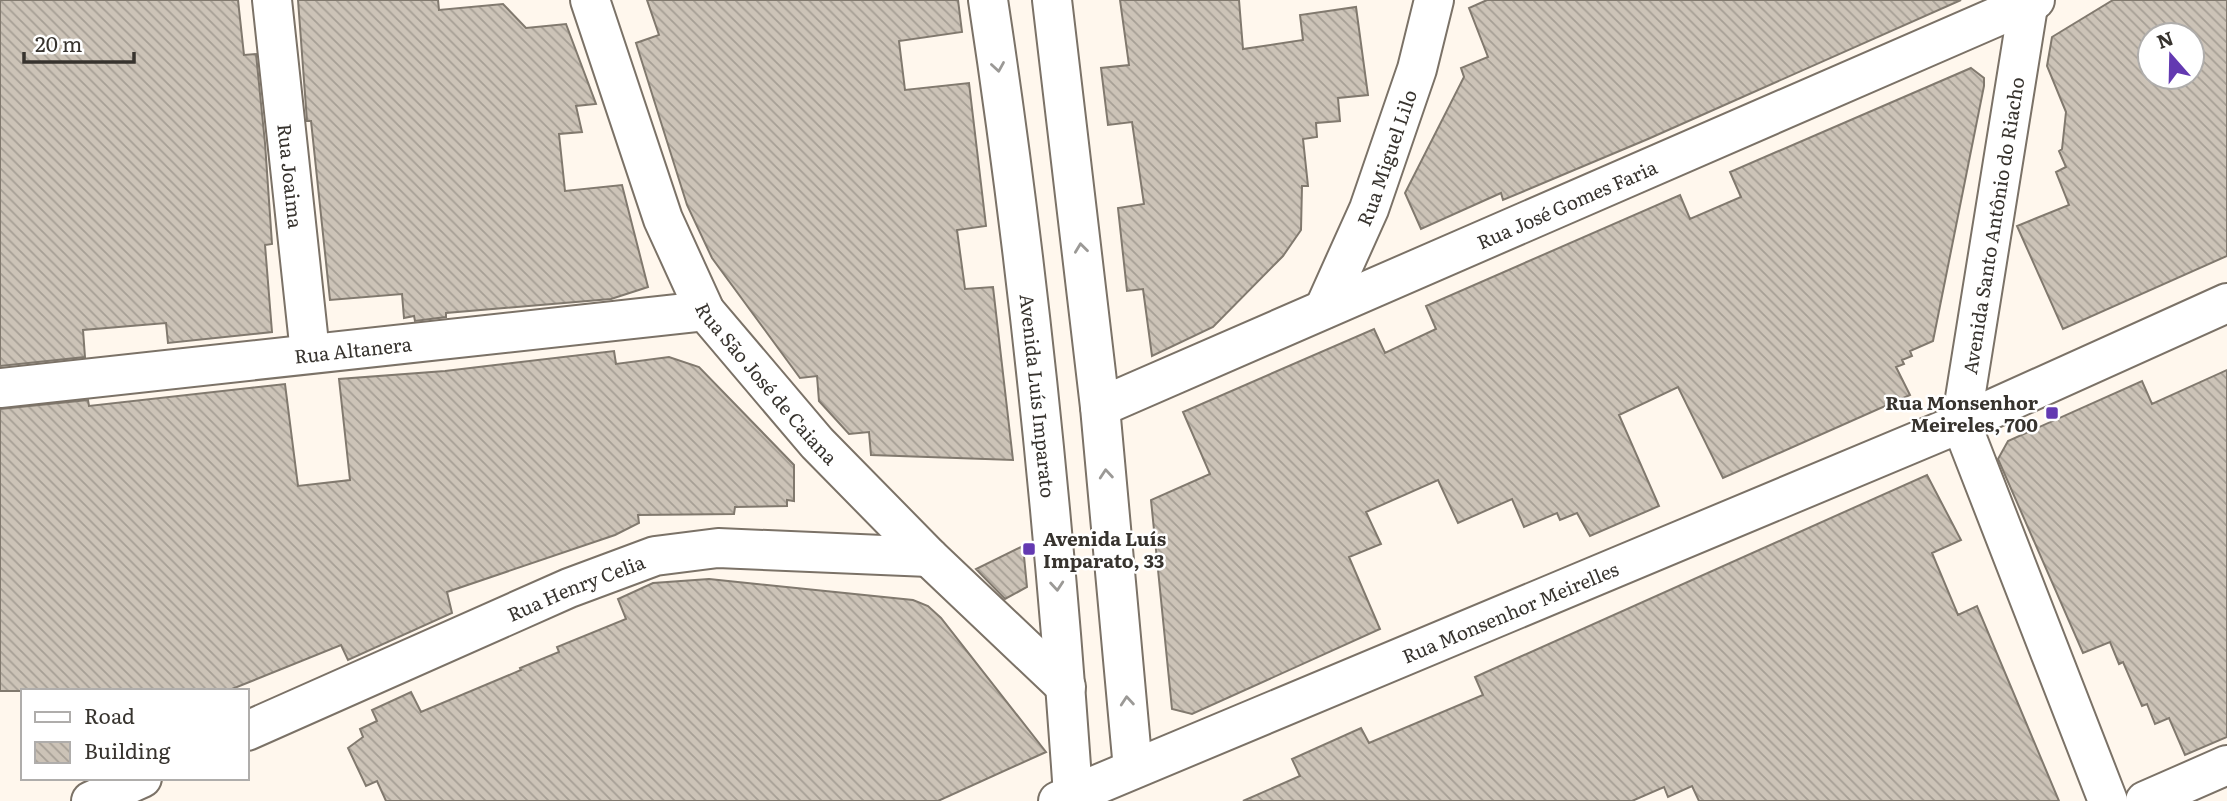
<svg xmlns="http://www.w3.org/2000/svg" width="2227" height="801" viewBox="0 0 2227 801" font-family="Literata,serif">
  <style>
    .building { fill: url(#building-back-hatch); stroke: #81796e; stroke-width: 2; fill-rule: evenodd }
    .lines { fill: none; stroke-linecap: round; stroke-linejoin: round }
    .street-casing { stroke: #7b7267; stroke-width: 42 }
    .secondary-casing { stroke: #7b7267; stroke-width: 42 }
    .street { stroke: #fff; stroke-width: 38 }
    .secondary { stroke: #fff; stroke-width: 38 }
    .oneway { stroke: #9b9996 }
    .poi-dot { fill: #6339b1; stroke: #fff; stroke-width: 2.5 }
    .labels { text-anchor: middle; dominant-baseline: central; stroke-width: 5; stroke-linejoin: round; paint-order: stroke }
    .street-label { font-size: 19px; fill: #37332e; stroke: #fff }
    .poi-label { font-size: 19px; font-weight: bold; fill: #37332e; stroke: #fff; text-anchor: end }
  </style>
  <defs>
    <pattern id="building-back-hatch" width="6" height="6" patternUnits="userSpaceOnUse" patternTransform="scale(1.75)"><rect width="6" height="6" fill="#ccc3b7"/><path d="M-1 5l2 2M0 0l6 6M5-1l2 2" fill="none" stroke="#a69f95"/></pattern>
  </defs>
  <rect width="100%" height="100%" fill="#fff7ed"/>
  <path class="building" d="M0,0H238L244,55L256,54L265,143L272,244L265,245L272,332L168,343L166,323L83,330L85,357L0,366Z
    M298,0H438L439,10L503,4L526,28L566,24L596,104L576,106L582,132L559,134L565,191L622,185L648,287L611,299L446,313V317L415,321L414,316L404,318L402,294L330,300L311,121H307Z
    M647,0H958L962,32L899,41L905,90L969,83L986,226L957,230L965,289L993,287L1013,460L871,455L869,432L849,434L819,401L817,376L800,378L712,258L687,205L636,43L659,35Z
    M1120,0H1239L1243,49L1303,40L1300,15L1356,7L1368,95L1338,98L1340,121L1316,123L1317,137L1303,139L1308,186H1302L1301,230L1283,256L1213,327L1152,356L1143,289L1127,291L1118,208L1144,204L1132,122L1108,125L1101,68L1129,65Z
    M1487,0H1961L1648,139L1503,200L1501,193L1421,229L1405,193L1464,77L1461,68L1488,57L1469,8Z
    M2113,0H2227V256L2063,329L2017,226L2069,205L2056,172L2066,167L2059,151L2062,149L2066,112L2047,66L2052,37ZM2150,35H2192V77H2150Z
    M1971,68L1984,78V86L1933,341L1910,351L1912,356L1902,360L1904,364L1896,367L1910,395L1723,478L1678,387L1619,415L1659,506L1590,536L1577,513L1560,520L1557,513L1524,527L1512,499L1458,523L1438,480L1366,512L1381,544L1349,557L1380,629L1192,714L1172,709L1151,500L1210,474L1183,412L1374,329L1385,353L1436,329L1426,306L1680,195L1690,219L1741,197L1730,172Z
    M614,351L616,364L669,357L699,367L794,465V501L787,500V506L735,507L734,514L638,515L639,523L615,535L447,592L452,613L348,660L341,645L227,691H0V409L88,400L89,406L285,384L298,486L350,480L339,379L445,371Z
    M2227,370V737L2185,755L2169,718L2155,724L2147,704L2142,706L2123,662L2119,664L2110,642L2083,653L1998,459L2008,441L2142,381L2152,404Z
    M1927,475L1961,540L1932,553L1958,615L1977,606L2059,801H1699L1692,786L1668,797L1664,787L1632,801H1243L1300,776L1292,759L1361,728L1369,743L1483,695L1475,677Z
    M1023,546L1027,587L1005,599L976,569Z
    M709,579L913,600L928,606L941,618L1046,752L938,801H386L377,781L366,786L348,748L363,737L360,729L377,721L372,710L411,692L421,712L521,670L520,668L559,652L557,647L626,619L618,599L653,583Z"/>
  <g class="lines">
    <g class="street-casing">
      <g id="street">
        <path id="s1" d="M272,0L310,353"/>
        <path id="s2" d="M590,0L663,219L705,311L817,443L929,557L1066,687"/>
        <path id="s3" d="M1324,309L1369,209L1417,69L1434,0"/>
        <path id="s4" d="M0,388L705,311"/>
        <path id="s5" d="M1100,407L2035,0"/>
        <path id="s6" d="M1961,423L2029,0"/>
        <path d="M1961,423L2227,303"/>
        <path id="s7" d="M247,731L569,588L655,556L718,548L929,557"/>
        <path d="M91,801L142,778"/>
        <path d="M2145,801L2227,765"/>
      </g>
    </g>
    <g class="secondary-casing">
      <g id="secondary">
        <path id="s8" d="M988,0C1028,263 1055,529 1073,795"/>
        <path d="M1052,0L1100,407L1133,769"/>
        <path id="s9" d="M1058,801L1961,423L2108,801"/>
      </g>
    </g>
    <use href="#street" class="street"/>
    <use href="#secondary" class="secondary"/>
  </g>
  <defs><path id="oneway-chevron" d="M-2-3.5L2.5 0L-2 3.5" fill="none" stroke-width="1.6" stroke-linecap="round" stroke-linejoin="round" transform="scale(1.75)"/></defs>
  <g class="oneway">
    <use href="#oneway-chevron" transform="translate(998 67) rotate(81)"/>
    <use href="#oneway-chevron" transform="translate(1081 248) rotate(-97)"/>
    <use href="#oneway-chevron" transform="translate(1106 474) rotate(-95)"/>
    <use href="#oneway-chevron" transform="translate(1057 586) rotate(85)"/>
    <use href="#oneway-chevron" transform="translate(1127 701) rotate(-95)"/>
  </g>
  <g class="poi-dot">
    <rect x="2045" y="406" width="14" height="14" rx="3.5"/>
    <rect x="1022" y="542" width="14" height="14" rx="3.5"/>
  </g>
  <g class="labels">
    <g class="street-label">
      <text stroke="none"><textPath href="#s3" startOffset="164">Rua Miguel Lilo</textPath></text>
      <text stroke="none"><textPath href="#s1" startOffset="177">Rua Joaima</textPath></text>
      <text stroke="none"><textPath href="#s5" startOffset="509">Rua José Gomes Faria</textPath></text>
      <text stroke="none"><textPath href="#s6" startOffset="200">Avenida Santo Antônio do Riacho</textPath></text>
      <text stroke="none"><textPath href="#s4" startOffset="355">Rua Altanera</textPath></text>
      <text stroke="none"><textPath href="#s2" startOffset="427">Rua São José de Caiana</textPath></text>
      <text stroke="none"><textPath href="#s8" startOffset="399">Avenida Luís Imparato</textPath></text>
      <text stroke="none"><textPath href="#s7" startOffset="359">Rua Henry Celia</textPath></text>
      <text stroke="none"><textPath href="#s9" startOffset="490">Rua Monsenhor Meirelles</textPath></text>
    </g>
    <g class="poi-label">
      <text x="2038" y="402">Rua Monsenhor<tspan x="2038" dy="22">Meireles, 700</tspan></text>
      <text x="1043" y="538" text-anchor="start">Avenida Luís<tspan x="1043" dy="22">Imparato, 33</tspan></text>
    </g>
  </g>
  <rect x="21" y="689" width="228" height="91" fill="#ffffff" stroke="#afadab" stroke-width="2"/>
  <rect x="35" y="712" width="35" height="10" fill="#ffffff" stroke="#afadab" stroke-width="2"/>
  <text x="84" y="724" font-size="21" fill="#37332e">Road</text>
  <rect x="35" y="742" width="35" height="21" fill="url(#building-back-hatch)" stroke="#afadab" stroke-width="2"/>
  <text x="84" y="759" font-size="21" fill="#37332e">Building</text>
  <g transform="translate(2171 56) rotate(340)"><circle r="33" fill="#ffffff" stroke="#afadab" stroke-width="2"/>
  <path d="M0-5L12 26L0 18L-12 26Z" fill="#6339b1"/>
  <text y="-10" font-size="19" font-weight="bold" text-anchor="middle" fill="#37332e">N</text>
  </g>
  <path d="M24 52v10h110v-10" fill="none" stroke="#37332e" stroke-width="3.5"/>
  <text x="35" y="52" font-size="21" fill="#37332e" stroke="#ffffff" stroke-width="5" paint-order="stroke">20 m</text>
</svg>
